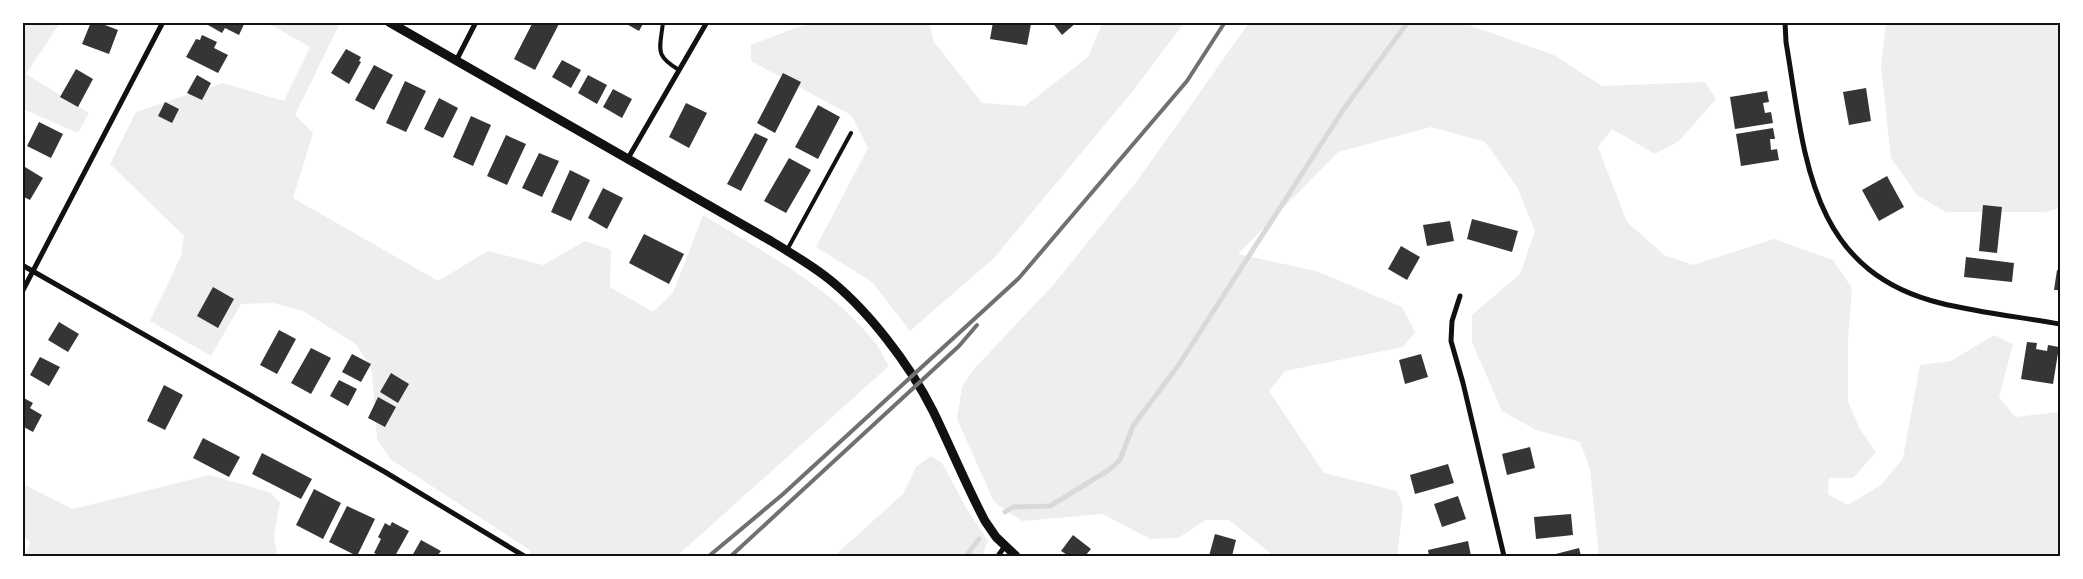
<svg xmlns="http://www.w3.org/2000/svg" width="2083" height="579" viewBox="0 0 2083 579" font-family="Roboto,sans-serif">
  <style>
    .green { fill: #eee }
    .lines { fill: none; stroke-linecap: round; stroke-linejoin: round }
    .stream { stroke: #d9d9d9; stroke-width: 5 }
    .building { fill: #353535 }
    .service { stroke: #111; stroke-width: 4 }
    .minor { stroke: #111; stroke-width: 5 }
    .tertiary { stroke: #111; stroke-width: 9 }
    .rail { stroke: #707070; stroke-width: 4 }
    .neatline { fill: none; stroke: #111; stroke-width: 2 }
  </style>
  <rect width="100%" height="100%" fill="#fff"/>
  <path class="green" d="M22,23H60L26,74L89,113L78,133L23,109Z
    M268,23H340L295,115L313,133L293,198L438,281L488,251L543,265L585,241L611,250L610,287L653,312L673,293L703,215C763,252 828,285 873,340C880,348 884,358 889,366L677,556H529L530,550L390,459L377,439L372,372L357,345L305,312L274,303L241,304L211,356L150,321L181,256L184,236L110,164L136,112L223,83L284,101L310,47Z
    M809,23H929L934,42L982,103L1025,106L1088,57L1102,23H1184L1132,92L994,258L910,331L872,282L816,247L868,148L851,115L751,61V45Z
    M1249,23H1467L1466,24L1554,55L1602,86L1705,82L1716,99L1679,141L1655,154L1612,129L1598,147L1627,222L1664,255L1693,265L1774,239L1833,260L1852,288L1848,340V402L1860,429L1876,452L1853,478H1829L1828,494L1848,505L1882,484L1903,458L1920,365L1951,361L1994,335L2013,344L1999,397L2015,417L2060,412V556H1599L1590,469L1580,442L1536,430L1502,411L1472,342V315L1520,274L1535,231L1517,187L1485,142L1431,127L1338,152L1238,254L1316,271L1402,307L1415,332L1403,347L1285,371L1269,391L1324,473L1397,491L1403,506L1397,556H1274L1229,520H1206L1178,538L1150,539L1103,514L1022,521L994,502L957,419L962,387L973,370L1054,284L1137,181Z
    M1886,23H2060V208L2045,212H1946L1917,195L1891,158L1881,66Z
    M931,456L942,463L967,509L988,541L982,556H834L903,494L916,467Z
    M209,475L269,492L280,502L274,536L277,556H25L30,542L23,537V484L73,509Z"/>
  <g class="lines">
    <path class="stream" d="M1005,512L1013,507L1050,506L1109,470L1120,460L1133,426L1178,366L1343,110L1408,22
      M966,556L979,539"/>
  </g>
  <path class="building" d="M91,22H97L118,30L109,54L82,44Z
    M209,22H245L239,35L225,28L222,33L208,25Z
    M533,22H560L535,70L514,59Z
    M623,22H644L639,31Z
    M993,22L1031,24L1027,45L990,39Z
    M1052,22H1077L1062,35Z
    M202,35L217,42L214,48L228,55L218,73L186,57L196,39L200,40Z
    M346,49L361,57L359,61L361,62L349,84L331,73Z
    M562,60L581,70L571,88L552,77Z
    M374,65L393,75L374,110L355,100Z
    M76,69L93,79L78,107L60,97Z
    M783,73L801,82L775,133L757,123Z
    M197,75L211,83L202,100L187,93Z
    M588,75L607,85L597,104L578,93Z
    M405,81L426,91L406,132L386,123Z
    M1866,88L1871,121L1849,125L1843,92Z
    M613,89L632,99L622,118L603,107Z
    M1767,91L1769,102L1763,103L1765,113L1771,112L1773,123L1735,129L1730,97Z
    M439,98L458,108L443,138L424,129Z
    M165,102L179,109L172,123L158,116Z
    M686,103L707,113L689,148L669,137Z
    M818,105L840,117L818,159L795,147Z
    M471,116L491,125L473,166L453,157Z
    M39,122L63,134L51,158L27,146Z
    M1773,128L1775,139H1770L1771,150L1777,149L1779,160L1741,166L1736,134Z
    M755,133L768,139L741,191L727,184Z
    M506,135L526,144L507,185L487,176Z
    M539,153L559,161L542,197L522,188Z
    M789,158L811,170L786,213L764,201Z
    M25,167L43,178L30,200L22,196V172Z
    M570,170L590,180L571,221L551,212Z
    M1887,176L1904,207L1879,221L1862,190Z
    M603,188L623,198L607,229L588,218Z
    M1983,205L2002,207L1997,253L1979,251Z
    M1472,219L1518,231L1512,252L1467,239Z
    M1450,221L1454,241L1427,246L1423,225Z
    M644,234L684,254L669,284L629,263Z
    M1401,246L1420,257L1407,280L1388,269Z
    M1966,257L2014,263L2012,282L1964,277Z
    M2057,270L2060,271V290H2054Z
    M213,287L234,299L218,328L197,316Z
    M59,322L79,334L68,352L48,340Z
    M279,330L296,339L277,374L260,365Z
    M2027,342L2037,343L2036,349L2047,351L2048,345L2059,347L2053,384L2021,379Z
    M311,348L331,358L311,394L291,383Z
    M352,354L371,364L361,382L342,372Z
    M1421,354L1428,377L1405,384L1399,360Z
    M40,357L60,367L49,386L30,375Z
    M391,373L409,384L398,403L380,392Z
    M339,380L357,389L348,406L330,396Z
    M164,385L183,395L165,430L147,421Z
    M22,397L33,403L30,408L42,415L33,432L22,426Z
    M378,397L396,407L385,427L368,418Z
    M203,438L240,457L229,477L193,458Z
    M1530,447L1535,468L1507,475L1502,454Z
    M262,453L312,479L301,499L252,474Z
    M1448,464L1454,483L1415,494L1410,475Z
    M314,489L341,503L323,539L296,525Z
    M1458,496L1466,519L1442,527L1434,504Z
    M347,506L375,519L357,556L329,542Z
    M1571,514L1573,535L1536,539L1534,517Z
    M392,522L409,531L395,556H381L374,553L381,539L378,537L385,523L390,526Z
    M1215,534L1236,540L1232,556H1209Z
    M1073,535L1091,549L1085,556H1069L1061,551Z
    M421,540L441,551L437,556H412Z
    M1468,541L1471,556H1429L1428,550Z
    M1579,548L1581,556H1548Z"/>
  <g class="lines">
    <path class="service" d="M663,22C660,50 654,55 679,70
      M787,250L851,133"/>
    <path class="minor" d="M1785,22L1786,42C1805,153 1807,270 1940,303C1980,313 2021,317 2060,324
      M456,61L476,22
      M627,160L707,22
      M22,265L385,472L524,556
      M22,292L163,22
      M1460,296L1452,321L1451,341L1463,383L1504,556
      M998,556L1005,546"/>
    <path class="tertiary" d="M389,22L771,241C789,252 808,263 825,276C867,308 910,365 933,411C951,448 966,485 985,521L996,537L1016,556"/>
    <path class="rail" d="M709,556L782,495L1019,278L1187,81L1225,22
      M731,556L959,346L977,325"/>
  </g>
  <rect width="2083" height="579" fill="none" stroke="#ffffff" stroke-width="48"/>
  <rect x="24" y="24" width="2035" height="531" class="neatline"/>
</svg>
